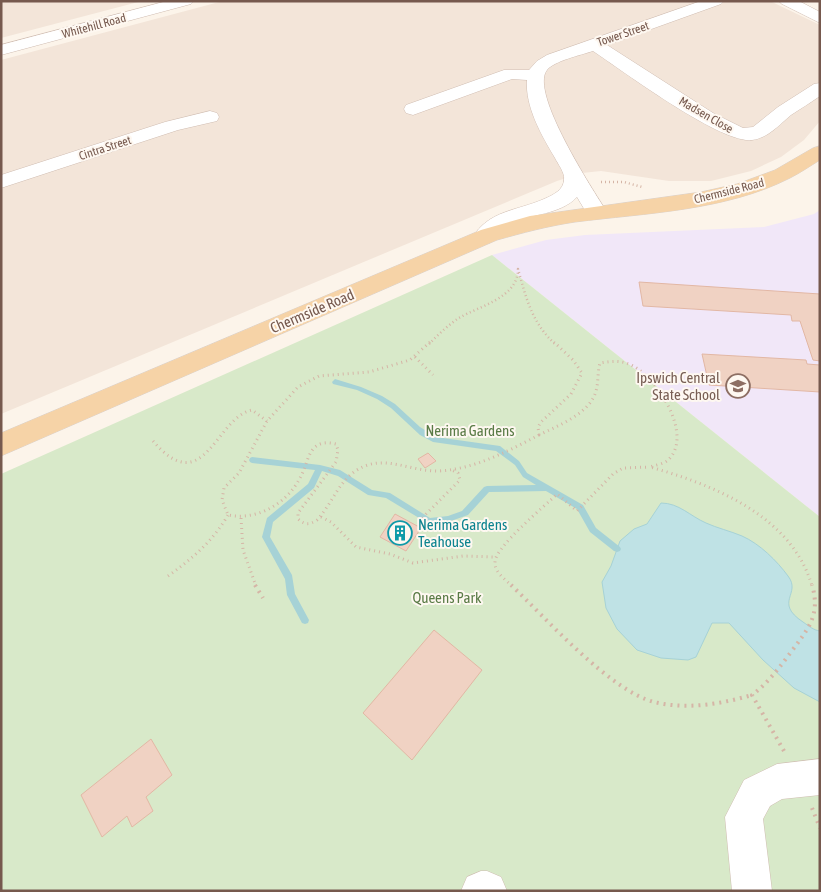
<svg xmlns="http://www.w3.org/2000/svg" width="821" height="892" viewBox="0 0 821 892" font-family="'Asap Condensed',sans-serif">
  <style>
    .residential { fill: #f3e5d9 }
    .education { fill: #f1e7f8 }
    .green { fill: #d8e9c9 }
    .water { fill: #bfe2e5; stroke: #a6d2d6 }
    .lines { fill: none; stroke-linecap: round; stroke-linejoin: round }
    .stream { fill: #a6d2d6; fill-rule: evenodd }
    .building { fill: #f0d2c3; stroke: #e2b7a4 }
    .minor-casing { stroke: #d0bdb2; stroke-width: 1 }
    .major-casing { stroke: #d9d1cd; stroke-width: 1 }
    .path-far2 { stroke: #d5b5a6; stroke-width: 2.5; stroke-dasharray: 1 3; stroke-linecap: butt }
    .path-far1 { stroke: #d5b5a6; stroke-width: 3; stroke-dasharray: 1 4; stroke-linecap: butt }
    .path { stroke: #d5b5a6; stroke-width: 4; stroke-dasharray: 2 5; stroke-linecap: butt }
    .minor { fill: #fff; fill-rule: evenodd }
    .major { fill: #f6d3a7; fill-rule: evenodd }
    .labels { text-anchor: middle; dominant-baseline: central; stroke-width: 4; stroke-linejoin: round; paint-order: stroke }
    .far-street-label { font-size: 12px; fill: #76594e; stroke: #fef8f1 }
    .street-label { font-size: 15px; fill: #76594e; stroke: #fef8f1 }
    .education-label { font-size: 15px; fill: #785e54; stroke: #fef8f1; text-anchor: end }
    .park-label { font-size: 15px; fill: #5a7b46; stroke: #fef8f1 }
    .culture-label { font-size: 15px; fill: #0d838f; stroke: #fef8f1; text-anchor: start }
  </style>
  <rect width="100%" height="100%" fill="#fcf4ea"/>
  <path class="residential" d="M1,1H142L1,38Z
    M223,1H770L820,25V121L804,140L781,157L751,171L711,181H669L601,171L582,173L557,181L1,414V60Z"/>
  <path class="education" d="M820,210V517L492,255L546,240L585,235L764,227L814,214Z"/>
  <path class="green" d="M492,255L820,517V891H1V474Z"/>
  <path class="water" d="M661,503C679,503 690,516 706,523C717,528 730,531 742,536C760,544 777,561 788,576C802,594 773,602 803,622C809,626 813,630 820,631V702L794,688L763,660L729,623H712L696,657L688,660L661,658L637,650L617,629L606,608L602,582L611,566L620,541L634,529L647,524Z"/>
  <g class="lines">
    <path class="stream" d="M335,379L361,387L382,396L395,404L420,427L436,437L500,446L519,461L527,473L583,505L596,528L620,547L621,549L620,551L617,552L614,551L590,532L577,509L546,491L489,492L468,515L448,522L429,524L386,498L368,495L338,476L322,471L314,488L273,522L270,537L292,575L295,594L309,620L308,623L305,624L302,623L287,595L285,579L262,537L267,518L308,484L315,470L252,463L250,462L249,460L250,458L252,457L320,465L340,470L372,490L390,493L430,518L448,516L462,511L484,487L487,486L536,485L523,477L515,465L496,451L433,442L420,435L391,408L377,399L357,390L333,384L332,382Z"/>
  </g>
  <path class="building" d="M639,282L820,294V361L813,360L800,321H792L791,315L643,306Z
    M702,354L806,360L807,364L820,365V392L709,385Z
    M428,453L436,461L425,468L418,459Z
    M395,514L421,528L406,551L380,537Z
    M434,630L482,670L412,760L363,713Z
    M151,739L172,775L146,797L153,811L132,827L127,816L102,837L81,795Z"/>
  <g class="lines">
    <g class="minor-casing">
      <path id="minor" d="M167,1H194L191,4L1,55V45Z
        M701,1H724L721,4L607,45L713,113L743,128L753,127L778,107L814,84L820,83V96C810,103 800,109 791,115C779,125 768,138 752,140C721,144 623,71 593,51C581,55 554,61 547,70C529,92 593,190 607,212L603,217L596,219L589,217L577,197C560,215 532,213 511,224C496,232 495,249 475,243L472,238C489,210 517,211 544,199C553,195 564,190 564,179C565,173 558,164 555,158C542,136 525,107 527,80L512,79L413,115L406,113L404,109L406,105L504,70H529L537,61L547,55Z
        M779,1H799L820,12V23L782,4Z
        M210,111L217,113L219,117L217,121L178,130L1,188V175L165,122Z
        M820,759V795L782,799L770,806L763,819L772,891H732L725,817L744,780L777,764Z
        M481,871H487L501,877L507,891H461L467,877Z"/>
    </g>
    <g class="major-casing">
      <path id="major" d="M820,146V160C810,166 800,173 790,178C725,211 646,213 575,222C548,226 522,233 497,240L1,456V433L481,230L530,216L701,192L737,184L775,170L813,148Z"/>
    </g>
    <path class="path-far2" d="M601,182H624L642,187
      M429,344C438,335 448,325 459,318C479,306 518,298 518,269C526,298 532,323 555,344"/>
    <path class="path-far1" d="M430,342L410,360L369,372L319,376L298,387L267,421L239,473L224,488L222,500L228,515C258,521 288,503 301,476C306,467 307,456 314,448C320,442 328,442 336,444L338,450L336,462L298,513V519C305,525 309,525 317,520C332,504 338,482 357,470C384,453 410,472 439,471C475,469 508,451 539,435
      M415,357L433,375
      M539,435L538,427L541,422L571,394L582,373L573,360L554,342
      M539,435C557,426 587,415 595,394C599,384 597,373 600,363C612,361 622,360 633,366C658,379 694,436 668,460C664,464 655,465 650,467C714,485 792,516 812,586
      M153,441C204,501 216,417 252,410L267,421
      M321,517L331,522L356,547L390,554L413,563L463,556L495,557
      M241,518L243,550L256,586
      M418,527L425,515L460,480L458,473L450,469
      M168,576C192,559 213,541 228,515
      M512,586C506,580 494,572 495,562C495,547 545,506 557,494L577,511L613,474L623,468L650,467"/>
    <path class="path" d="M255,585L263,598
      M511,585C546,618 609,690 654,702C686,710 721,704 752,695
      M784,751L752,695C768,683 779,668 791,652C808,629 821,615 812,585
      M812,808L820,828"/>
    <use href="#minor" class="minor"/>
    <use href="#major" class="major"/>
  </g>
  <defs>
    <g id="school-ring" transform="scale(1.25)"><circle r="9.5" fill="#fef8f1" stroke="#8d6e63" stroke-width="1.5"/><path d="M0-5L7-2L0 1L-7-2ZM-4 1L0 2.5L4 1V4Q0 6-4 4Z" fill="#8d6e63"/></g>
    <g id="building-ring" transform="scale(1.25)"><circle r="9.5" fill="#fef8f1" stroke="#0f9aa8" stroke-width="1.5"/><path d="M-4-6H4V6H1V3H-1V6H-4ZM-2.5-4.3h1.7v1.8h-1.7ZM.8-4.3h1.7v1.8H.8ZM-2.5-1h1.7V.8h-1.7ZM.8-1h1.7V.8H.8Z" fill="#0f9aa8"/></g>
  </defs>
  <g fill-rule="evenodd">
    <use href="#school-ring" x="738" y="386"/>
    <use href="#building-ring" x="400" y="533"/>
  </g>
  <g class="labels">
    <g class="far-street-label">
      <text transform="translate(94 26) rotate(-15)">Whitehill Road</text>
      <text transform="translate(623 34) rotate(-19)">Tower Street</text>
      <text transform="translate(706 115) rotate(30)">Madsen Close</text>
      <text transform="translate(105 148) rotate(-18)">Cintra Street</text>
      <text transform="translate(729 191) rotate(-14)">Chermside Road</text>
    </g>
    <g class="street-label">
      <text transform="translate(312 311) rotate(-23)">Chermside Road</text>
    </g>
    <g class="education-label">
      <text x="720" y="377">Ipswich Central<tspan x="720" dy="17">State School</tspan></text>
    </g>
    <g class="park-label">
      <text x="470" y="430">Nerima Gardens</text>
      <text x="447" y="597">Queens Park</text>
    </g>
    <g class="culture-label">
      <text x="418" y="524">Nerima Gardens<tspan x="418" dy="17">Teahouse</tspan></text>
    </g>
  </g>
  <rect width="821" height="892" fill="none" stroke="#76594e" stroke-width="5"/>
</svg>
